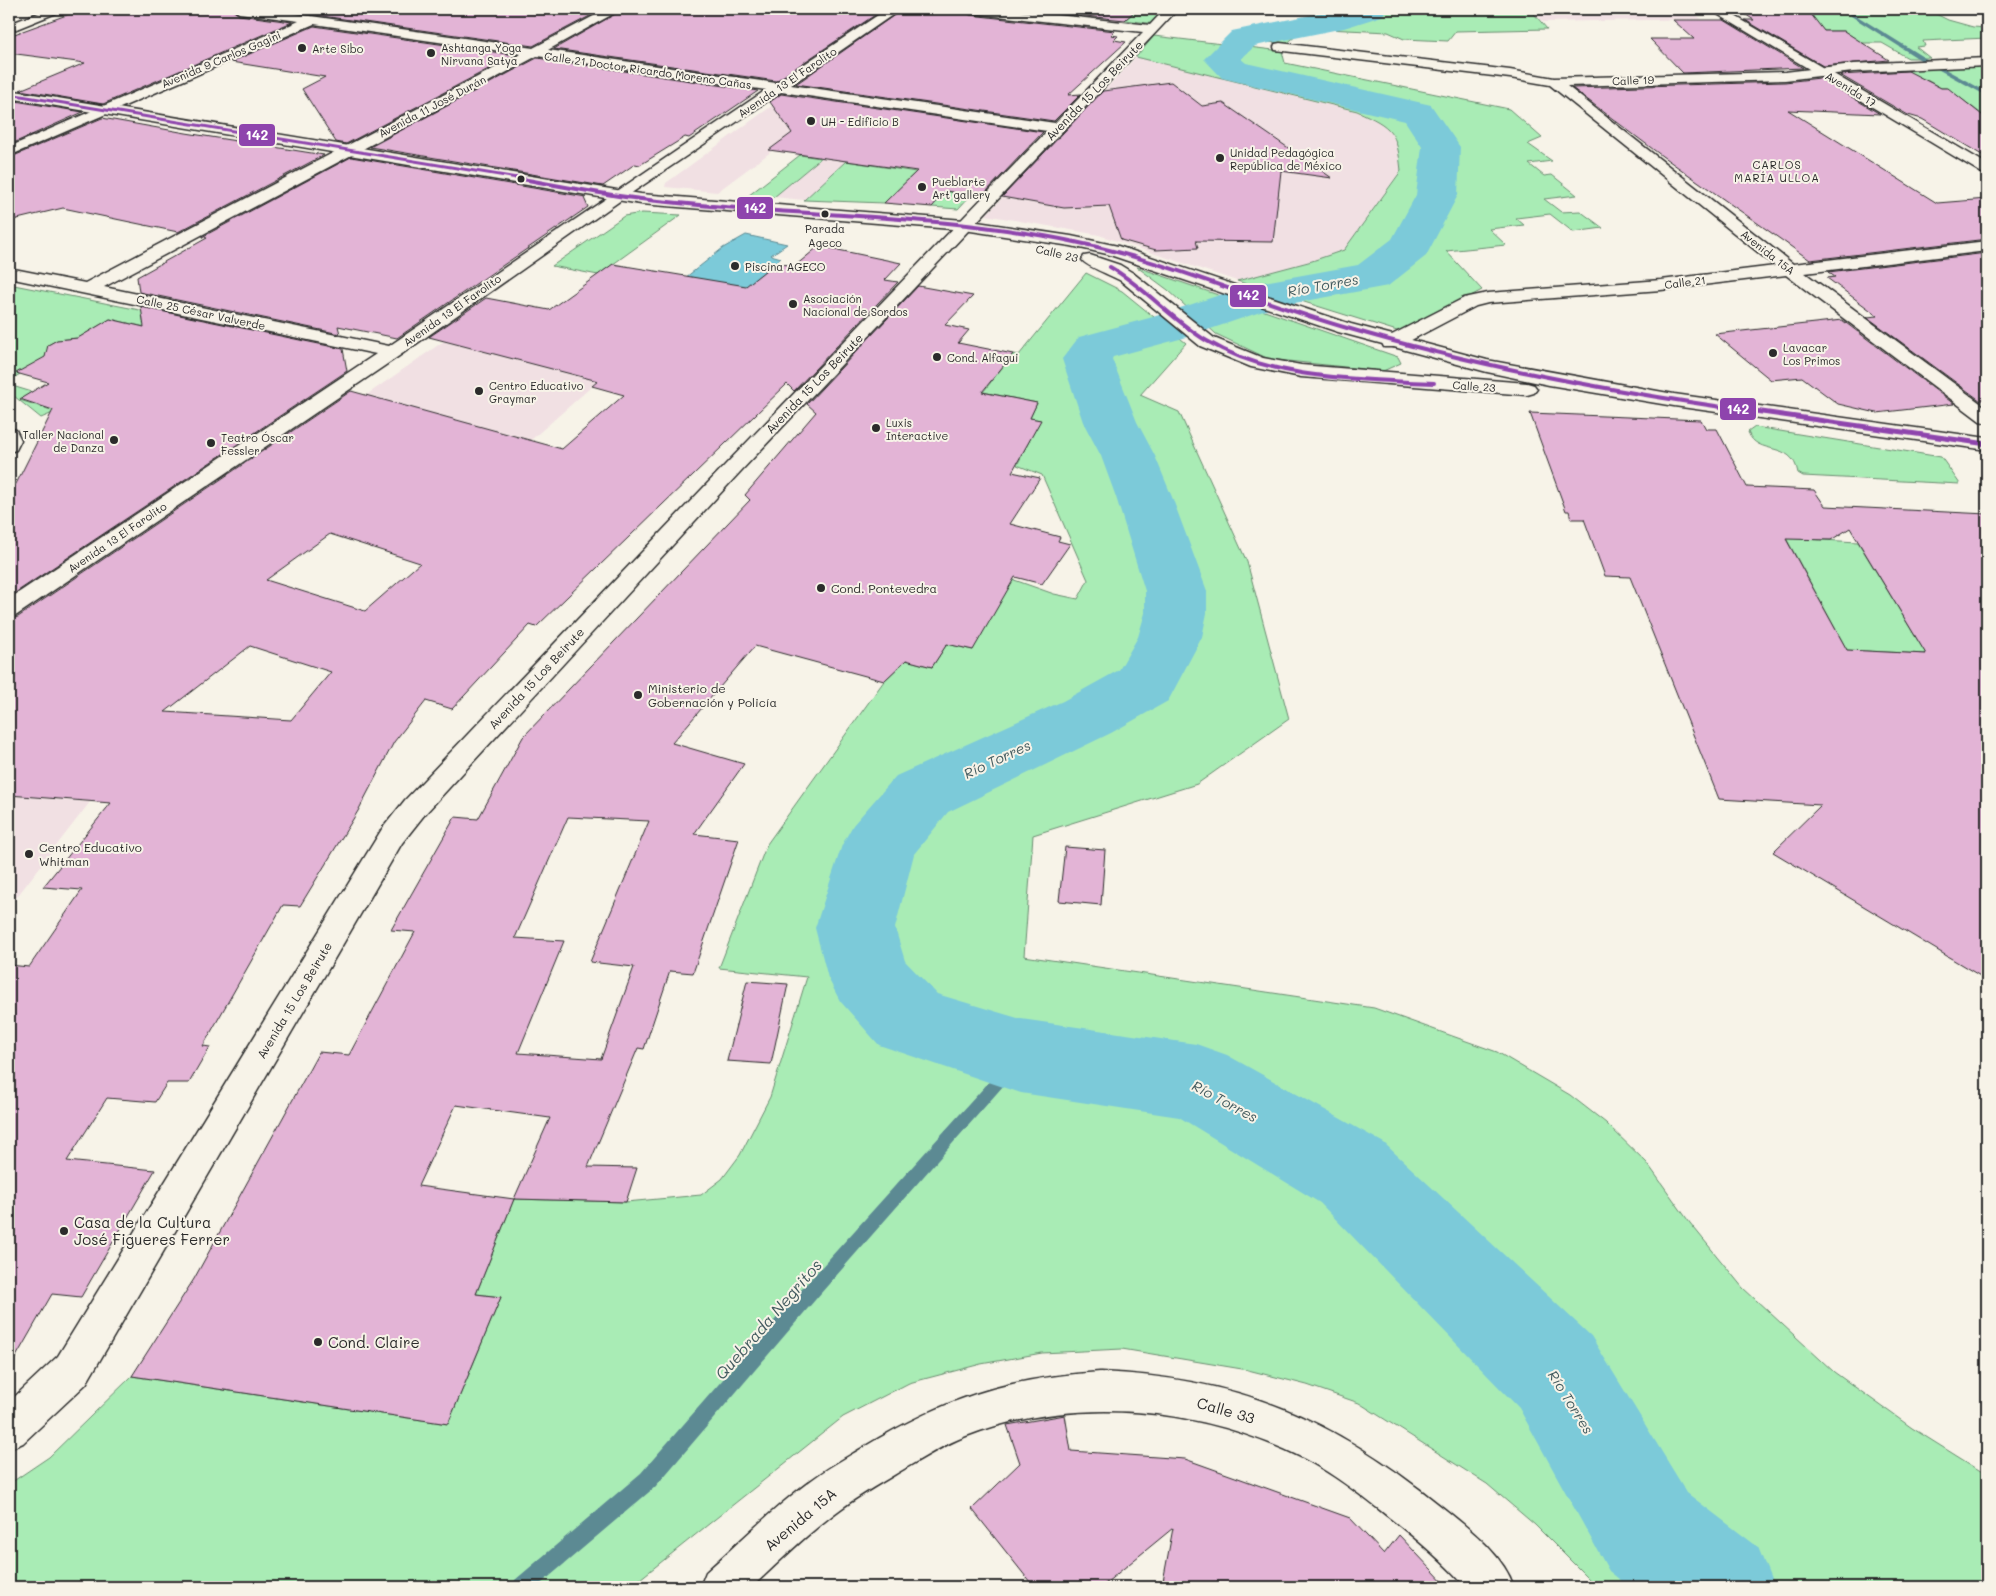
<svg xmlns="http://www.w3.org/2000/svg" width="1996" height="1596" viewBox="0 0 1996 1596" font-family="Mali,sans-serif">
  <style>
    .built { fill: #f1e0e3 }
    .green { fill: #a9ecb5; stroke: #6a8c70 }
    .water { fill: #7ccad9; stroke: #5c8a93 }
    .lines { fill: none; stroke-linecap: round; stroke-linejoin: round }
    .stream { fill: #5c8a93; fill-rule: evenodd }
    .river { fill: #7ccad9; fill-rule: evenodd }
    .building { fill: #e3b4d6; stroke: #2b2b2b; fill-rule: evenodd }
    .minor-casing { stroke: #2b2b2b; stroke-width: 3 }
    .major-casing { stroke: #2b2b2b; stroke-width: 3 }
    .minor { fill: #f7f3e8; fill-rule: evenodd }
    .major { fill: #f7f3e8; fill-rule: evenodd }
    .bus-1-far2-casing { stroke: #f7f3e8; stroke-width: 5 }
    .bus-1-far1-casing { stroke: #f7f3e8; stroke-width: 6 }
    .bus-1-casing { stroke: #f7f3e8; stroke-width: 8 }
    .bus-1-far2 { stroke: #8e44ad; stroke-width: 3 }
    .bus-1-far1 { stroke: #8e44ad; stroke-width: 4 }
    .bus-1 { stroke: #8e44ad; stroke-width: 5 }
    .poi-dot { fill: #2b2b2b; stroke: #f7f3e8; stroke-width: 2 }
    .labels { text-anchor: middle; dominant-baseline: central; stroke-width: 4; stroke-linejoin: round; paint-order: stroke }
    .far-poi-label { font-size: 11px; fill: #2b2b2b; stroke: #f7f3e8; text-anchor: start }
    .far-street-label { font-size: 11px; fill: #2b2b2b; stroke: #f7f3e8 }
    .far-neighbourhood-label { font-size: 11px; letter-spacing: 1px; fill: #2b2b2b; stroke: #f7f3e8 }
    .bus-label { font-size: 11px; fill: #2b2b2b; stroke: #f7f3e8 }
    .street-label { font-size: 12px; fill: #2b2b2b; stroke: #f7f3e8 }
    .poi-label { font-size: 12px; fill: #2b2b2b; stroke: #f7f3e8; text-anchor: start }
    .water-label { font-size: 14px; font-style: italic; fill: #435b5f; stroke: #f7f3e8 }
    .near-poi-label { font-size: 15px; fill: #2b2b2b; stroke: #f7f3e8; text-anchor: start }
    .near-street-label { font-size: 15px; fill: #2b2b2b; stroke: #f7f3e8 }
    .near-water-label { font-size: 16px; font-style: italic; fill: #435b5f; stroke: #f7f3e8 }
    .line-badge { stroke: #f7f3e8; stroke-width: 2 }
    .badge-label { font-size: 14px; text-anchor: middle; font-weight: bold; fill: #fff }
  </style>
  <rect width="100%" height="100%" fill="#f7f3e8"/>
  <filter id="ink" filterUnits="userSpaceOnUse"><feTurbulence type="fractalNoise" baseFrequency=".02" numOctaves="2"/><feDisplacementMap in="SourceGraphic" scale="10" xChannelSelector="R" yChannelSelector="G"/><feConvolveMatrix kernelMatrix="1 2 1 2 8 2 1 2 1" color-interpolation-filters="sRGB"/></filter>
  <g filter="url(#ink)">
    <path class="built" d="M1530,9H1687L1702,19L1543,22Z
      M1136,57L1357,111L1385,124L1398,145L1401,170L1344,250L1312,261L1237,281L1099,235L986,215Z
      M787,95L876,108L846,134L888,141L862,164L846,161L804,200L774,197L821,158L772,151L717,192L665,187L666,183Z
      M444,341L598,381L531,440L365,396Z
      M9,795L90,802L9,907Z"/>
    <path class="green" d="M1137,9H1168L1155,24L1125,20Z
      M1334,9H1530L1547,29L1456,31L1448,41L1404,39L1388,32L1306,28L1286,44L1239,39L1245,34Z
      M1804,9H1896L1903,13L1928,10L1948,20L1973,27L1987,28V38L1923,41L1925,46L1916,47L1930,58H1908L1882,43H1862L1844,31H1824Z
      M1154,36L1282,51L1285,63L1509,109L1542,138L1528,144L1552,161L1529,164L1544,176L1552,175L1577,195L1544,199L1561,212L1580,211L1603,228L1573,232L1550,214L1516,218L1524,225L1489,229L1506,245L1446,251L1482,290L1408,329L1397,331L1237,281L1312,261L1344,250L1401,171C1397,131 1392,127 1357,111L1136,57Z
      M1985,65L1987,66V118L1947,88H1941L1925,79H1908L1893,71Z
      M800,155L821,158L774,197L748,196Z
      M846,161L916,172L884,203L804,200Z
      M946,191L971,195L958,209L932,207Z
      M642,213L681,215L598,275L552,266L624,216Z
      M1137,267L1398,357L1401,363L1383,371L1269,359L1216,334L1168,290Z
      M1086,273L1122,291L1186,343L1140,395L1179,412L1247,562L1289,719L1197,784L1033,835L1024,956L1374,1008L1497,1052L1570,1095L1606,1123L1647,1163L1690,1223L1743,1288L1834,1372L1912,1428L1987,1475V1587H1597L1535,1525L1487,1484L1359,1403L1307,1385L1248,1370L1122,1349L1042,1353L981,1364L909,1383L843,1417L630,1587H9V1484L49,1457L132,1376L448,1424L501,1297L476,1294L514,1199L626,1202L701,1195L722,1179L740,1155L770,1097L807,977L719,968L767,844L884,681L906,660L932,667L947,644L973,650L983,569L1054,594L1078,599L1088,580L1042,475L1017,465L1040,420L1030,418L1037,403L983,392L1013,354L1019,355Z
      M9,285H14L205,323L163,331L110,319L78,338L57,340L48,345L50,355L17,373L20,374L9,381Z
      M112,374L97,394L41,418L9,392V385L32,392L20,400L51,410Z
      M1755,427L1941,457L1960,484L1803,476L1798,473C1792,439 1757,457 1748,432Z
      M1786,538L1858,542L1926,654L1847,650Z"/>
    <path class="water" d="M746,235L787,244L771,255L781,258L732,298L676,285L723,248Z"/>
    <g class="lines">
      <path class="stream" d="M1840,9H1846L1923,57L1987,92V96L1919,59Z
        M1021,1050L1026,1052L1028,1056L1026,1060L821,1293L655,1487L537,1587H512L515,1580L641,1473L809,1281L1016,1052Z"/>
      <path class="river" d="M1339,9H1387L1382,16L1344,28L1255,46L1241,59L1246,63L1431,105L1460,147L1458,195L1426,256L1388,286L1278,306L1187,337L1113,357L1112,359L1137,422L1155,456L1172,497L1207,591V613L1202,637L1168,701L1111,733L948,812L914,854L895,928L905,961L937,994L1021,1019L1196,1044L1227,1055L1384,1143L1591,1336L1687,1493L1758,1547L1774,1587H1629L1609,1571L1519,1408L1320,1203L1179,1117L1021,1093L879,1045L840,1001L828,978L815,928L842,845L853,825L896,776L1063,701L1119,670L1138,637L1145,613V591L1116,497L1101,456L1083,422L1062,359L1079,337L1153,317L1253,284L1358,265L1392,239L1416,195L1422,147L1405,121L1222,78L1204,59L1232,31Z"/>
    </g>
    <path class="building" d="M83,9H231L239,15L292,22L103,104L20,90L85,63L9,53V36Z
      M273,9H603L533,46Z
      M624,9H884L776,81L554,49Z
      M903,9H962L970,15L1115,31L1111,35L1118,36L1114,40L1126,42L1068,95L1081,94L1054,121L796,84Z
      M1016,9H1137L1125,20Z
      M1737,9H1807L1824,31H1844L1889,60L1823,66L1745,20H1754Z
      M1673,20H1724L1803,68L1683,73L1650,39H1694Z
      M314,26L515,55L346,144L336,142L302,89L325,77L231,62Z
      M537,58L758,91L689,138L685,137L640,165L635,164L603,186L370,147Z
      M1908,71L1941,88H1948L1987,119V158L1922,119L1908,115L1840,75Z
      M1820,78L1880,114L1788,110L1937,203L1987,199V239L1810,260L1662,156L1572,88L1785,82Z
      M1171,82L1202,106L1223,103L1332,178L1281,171L1273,242L1196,241L1198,248L1156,250L1121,240L1109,206L1064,208L1002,197L1103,91Z
      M781,94L1043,132L984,194L974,192L971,195L946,191L932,207L884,203L917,171L769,150L792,133L770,102Z
      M9,100L83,112L9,145Z
      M102,118L186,133L324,155L178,232L63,208L9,221V158Z
      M351,157L586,197L584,198L588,207L397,338L338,326L340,334L139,292L137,277L207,238L202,237Z
      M819,246L901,263L885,280L898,282L794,391L787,384L536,627L530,625L452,709L426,701L394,742L358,811L300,906L283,905L203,1046L210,1047L189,1083H167L155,1102L107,1098L67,1161L155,1170L81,1297L52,1294L9,1369V965L29,967L82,890L43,887L111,803L9,795V619L18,617L351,391L562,449L624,395L592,386L598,381L429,337L486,298L549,310L613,264L746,286L775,263L795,266ZM330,534L420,563L365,611L266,580ZM250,646L331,672L291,720L165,712Z
      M1987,253V400L1981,401L1867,317L1878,316L1827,278L1835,277L1828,272Z
      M918,286L973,296L945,325L969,330L958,343L1013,354L982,392L1037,403L1030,418L1041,420L1012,472L1040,478L1010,524L1060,537L1058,541L1070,544L1042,584L1015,577L973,650L947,644L932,667L906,660L884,681L755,646L672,743L744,764L694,834L739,839L693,973L670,971L644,1049L638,1048L588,1167L637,1168L626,1202L514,1199L476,1294L501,1297L448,1424L132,1376L194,1279L319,1052L349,1055L415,932L391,930L455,817L478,819L523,737L750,500L745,495L816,412L807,404ZM568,817L649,821L590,962L634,967L601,1059L518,1053L564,941L515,938ZM456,1105L550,1118L514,1199L418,1186Z
      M141,307L343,349L347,371L9,597V498L53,410L20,399L48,382L16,373L45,357L48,345L57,340L78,338L110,319L144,327Z
      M1842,320L1954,404L1877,413L1838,404L1802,377L1771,380L1715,334Z
      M1530,413L1701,420L1706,429H1717L1747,487L1814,490L1825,506L1987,514V980L1773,852L1821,805L1719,799L1630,577L1605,576L1584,519H1571L1569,511H1566ZM1850,528L1926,654L1847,650L1786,539L1831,540Z
      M1065,847L1105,850L1101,905L1059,901Z
      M747,981L788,984L771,1064L727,1061Z
      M1065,1415L1071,1451L1185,1459L1350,1518L1384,1554L1399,1535L1448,1587H1162L1173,1528L1101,1587H1034L972,1509L1020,1463L1007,1425Z"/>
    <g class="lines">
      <g class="minor-casing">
        <path id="minor" d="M49,9H66L9,32V24Z
          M233,9H262L533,48L607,9H622L548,50L776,83L887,9H901L791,85L1055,123L1143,32L970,13L964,9H1001L1150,25L1165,9H1178L740,472L425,814L402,843L86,1384L23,1443L9,1449V1402L58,1356L382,829L405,800L726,464L1047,131L781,92L624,198L399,356L17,615L9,617V599L376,354L9,278V268L85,283L521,54L314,24L9,156V147L299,21L239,13ZM537,56L766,90L389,346L104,287Z
          M1280,43L1510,70L1554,78L1785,72L1853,64L1987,58V66L1853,72L1785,80L1567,86L1793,264L1987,241V251L1805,273L1987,408V423L1980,421L1786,275L1661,290L1488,303L1476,306L1398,347H1384L1382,343L1384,339L1464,298L1488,293L1661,280L1775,266L1550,85L1510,78L1275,50L1274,47L1275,44Z
          M9,428L16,430L21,440L16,450L9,452Z
          M1100,1372C1241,1378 1333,1419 1442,1507C1468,1528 1503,1554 1514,1587H1466C1443,1561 1417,1539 1390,1518C1363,1497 1336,1475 1305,1459C1202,1407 1076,1394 966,1436C945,1444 924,1457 904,1469C884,1481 861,1494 842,1508C810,1531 781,1560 752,1587H700L706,1572C740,1542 772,1509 809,1482C826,1469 846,1458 864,1447C945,1399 1005,1378 1100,1372Z"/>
      </g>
      <g class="major-casing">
        <path id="major" d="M1709,9H1723L1987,164V175L1982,173Z
          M9,90L641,194L964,220L1071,236L1118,246L1351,324L1487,360L1674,394L1987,438V450L1674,406L1549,385L1487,372L1338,332L1107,254L1071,246L964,230L641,204L9,98Z
          M1090,255L1120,265L1133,273L1214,338L1263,358L1301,365L1527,383L1534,385L1537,389L1534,393L1527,395L1301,377L1251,367L1200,346L1121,281C1111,275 1087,267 1082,260L1084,256Z"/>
      </g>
      <use href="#minor" class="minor"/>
      <use href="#major" class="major"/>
      <g class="bus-1-far2-casing">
        <path id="bus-1-far2" d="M9,94L523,179"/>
      </g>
      <g class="bus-1-far1-casing">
        <path id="bus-1-far1" d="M516,178C557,185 599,194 641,199C785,217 933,212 1075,242C1168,261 1256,302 1347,328C1479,367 1614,392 1750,411
          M1110,267C1146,288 1172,320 1207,341C1274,381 1359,379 1434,383"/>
      </g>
      <g class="bus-1-casing">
        <path id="bus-1" d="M1741,409L1987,444"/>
      </g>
      <use href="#bus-1-far2" class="bus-1-far2"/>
      <use href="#bus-1-far1" class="bus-1-far1"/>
      <use href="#bus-1" class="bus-1"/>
    </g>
  </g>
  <g class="poi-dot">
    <circle cx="302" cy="48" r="5"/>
    <circle cx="431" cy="53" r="5"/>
    <circle cx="811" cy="121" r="5"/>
    <circle cx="1220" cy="158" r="5"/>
    <circle cx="521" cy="179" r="4.5"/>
    <circle cx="922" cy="187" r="5"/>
    <circle cx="825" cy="214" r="4.5"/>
    <circle cx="735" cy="266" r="5"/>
    <circle cx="793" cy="304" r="5"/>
    <circle cx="1773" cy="353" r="5"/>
    <circle cx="937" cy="357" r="5"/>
    <circle cx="479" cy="391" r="5"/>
    <circle cx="876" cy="428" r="5"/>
    <circle cx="114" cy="440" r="5"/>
    <circle cx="211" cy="443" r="5"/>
    <circle cx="821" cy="588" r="5"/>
    <circle cx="638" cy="695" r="5"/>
    <circle cx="29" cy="854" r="5"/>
    <circle cx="64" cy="1231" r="5"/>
    <circle cx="318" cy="1342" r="5"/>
  </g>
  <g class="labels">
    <g class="far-poi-label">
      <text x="441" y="47">Ashtanga Yoga<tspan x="441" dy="13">Nirvana Satya</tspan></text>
      <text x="312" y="48">Arte Sibo</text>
      <text x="821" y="121">UH - Edificio B</text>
      <text x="1230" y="152">Unidad Pedagógica<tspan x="1230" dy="13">República de México</tspan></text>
      <text x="932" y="181">Pueblarte<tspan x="932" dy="13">Art gallery</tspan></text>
      <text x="745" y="266">Piscina AGECO</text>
      <text x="803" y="298">Asociación<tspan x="803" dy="13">Nacional de Sordos</tspan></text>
      <text x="1783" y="347">Lavacar<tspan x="1783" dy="13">Los Primos</tspan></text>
      <text x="947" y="357">Cond. Alfagui</text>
      <text x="489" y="385">Centro Educativo<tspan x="489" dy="13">Graymar</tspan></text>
      <text x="886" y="422">Luxis<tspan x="886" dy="13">Interactive</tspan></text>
      <text x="104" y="434" text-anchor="end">Taller Nacional<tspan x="104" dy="13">de Danza</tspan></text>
      <text x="221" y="437">Teatro Óscar<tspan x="221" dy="13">Fessler</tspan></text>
    </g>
    <g class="far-street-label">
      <text transform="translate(221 59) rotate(-23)">Avenida 9 Carlos Gagini</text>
      <text transform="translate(648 70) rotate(8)">Calle 21 Doctor Ricardo Moreno Cañas</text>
      <text transform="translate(1633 80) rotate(-2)">Calle 19</text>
      <text transform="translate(787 82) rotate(-34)">Avenida 13 El Farolito</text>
      <text transform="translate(1851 89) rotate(31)">Avenida 17</text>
      <text transform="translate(432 106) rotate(-28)">Avenida 11 José Durán</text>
      <text transform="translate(1768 252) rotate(38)">Avenida 15A</text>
      <text transform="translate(1057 253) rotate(13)">Calle 23</text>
      <text transform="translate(1685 282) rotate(-7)">Calle 21</text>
      <text transform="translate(452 310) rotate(-35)">Avenida 13 El Farolito</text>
      <text transform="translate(201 312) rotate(12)">Calle 25 César Valverde</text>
      <text transform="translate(1474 386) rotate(4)">Calle 23</text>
      <text transform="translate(117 537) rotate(-34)">Avenida 13 El Farolito</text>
    </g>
    <g class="far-neighbourhood-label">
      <text x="1777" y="164">CARLOS<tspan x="1777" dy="13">MARÍA ULLOA</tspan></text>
    </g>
    <g class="bus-label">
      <text x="825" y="228">Parada<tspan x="825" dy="14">Ageco</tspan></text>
    </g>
    <g class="street-label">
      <text transform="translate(1094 90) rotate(-46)">Avenida 15 Los Beirute</text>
      <text transform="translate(814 383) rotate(-46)">Avenida 15 Los Beirute</text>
      <text transform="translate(536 678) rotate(-47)">Avenida 15 Los Beirute</text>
      <text transform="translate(294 1000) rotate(-59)">Avenida 15 Los Beirute</text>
    </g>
    <g class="poi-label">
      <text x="831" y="588">Cond. Pontevedra</text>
      <text x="648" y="688">Ministerio de<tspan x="648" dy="14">Gobernación y Policía</tspan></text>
      <text x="39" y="847">Centro Educativo<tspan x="39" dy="14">Whitman</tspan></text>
    </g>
    <g class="water-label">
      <text transform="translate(1323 285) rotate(-10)">Río Torres</text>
      <text transform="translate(997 759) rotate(-25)">Río Torres</text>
      <text transform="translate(1225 1101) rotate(28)">Río Torres</text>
      <text transform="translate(1571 1402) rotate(58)">Río Torres</text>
    </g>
    <g class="near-poi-label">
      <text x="74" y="1222">Casa de la Cultura<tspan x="74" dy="17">José Figueres Ferrer</tspan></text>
      <text x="328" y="1342">Cond. Claire</text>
    </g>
    <g class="near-street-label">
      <text transform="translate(1226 1410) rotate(16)">Calle 33</text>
      <text transform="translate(800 1519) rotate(-40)">Avenida 15A</text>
    </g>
    <g class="near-water-label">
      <text transform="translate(768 1319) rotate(-49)">Quebrada Negritos</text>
    </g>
  </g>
  <g class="line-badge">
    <rect x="238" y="123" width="38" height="24" rx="5" fill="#8e44ad"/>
    <rect x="736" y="196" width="38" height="24" rx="5" fill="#8e44ad"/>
    <rect x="1229" y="284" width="38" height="24" rx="5" fill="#8e44ad"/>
    <rect x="1719" y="397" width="38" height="24" rx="5" fill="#8e44ad"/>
  </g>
  <g class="badge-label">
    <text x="257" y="140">142</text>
    <text x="755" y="213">142</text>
    <text x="1248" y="300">142</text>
    <text x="1738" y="414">142</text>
  </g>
  <rect width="1996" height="1596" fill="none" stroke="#f7f3e8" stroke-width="30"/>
  <rect x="15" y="15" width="1966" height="1566" fill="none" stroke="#2b2b2b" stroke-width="2" filter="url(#ink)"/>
</svg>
